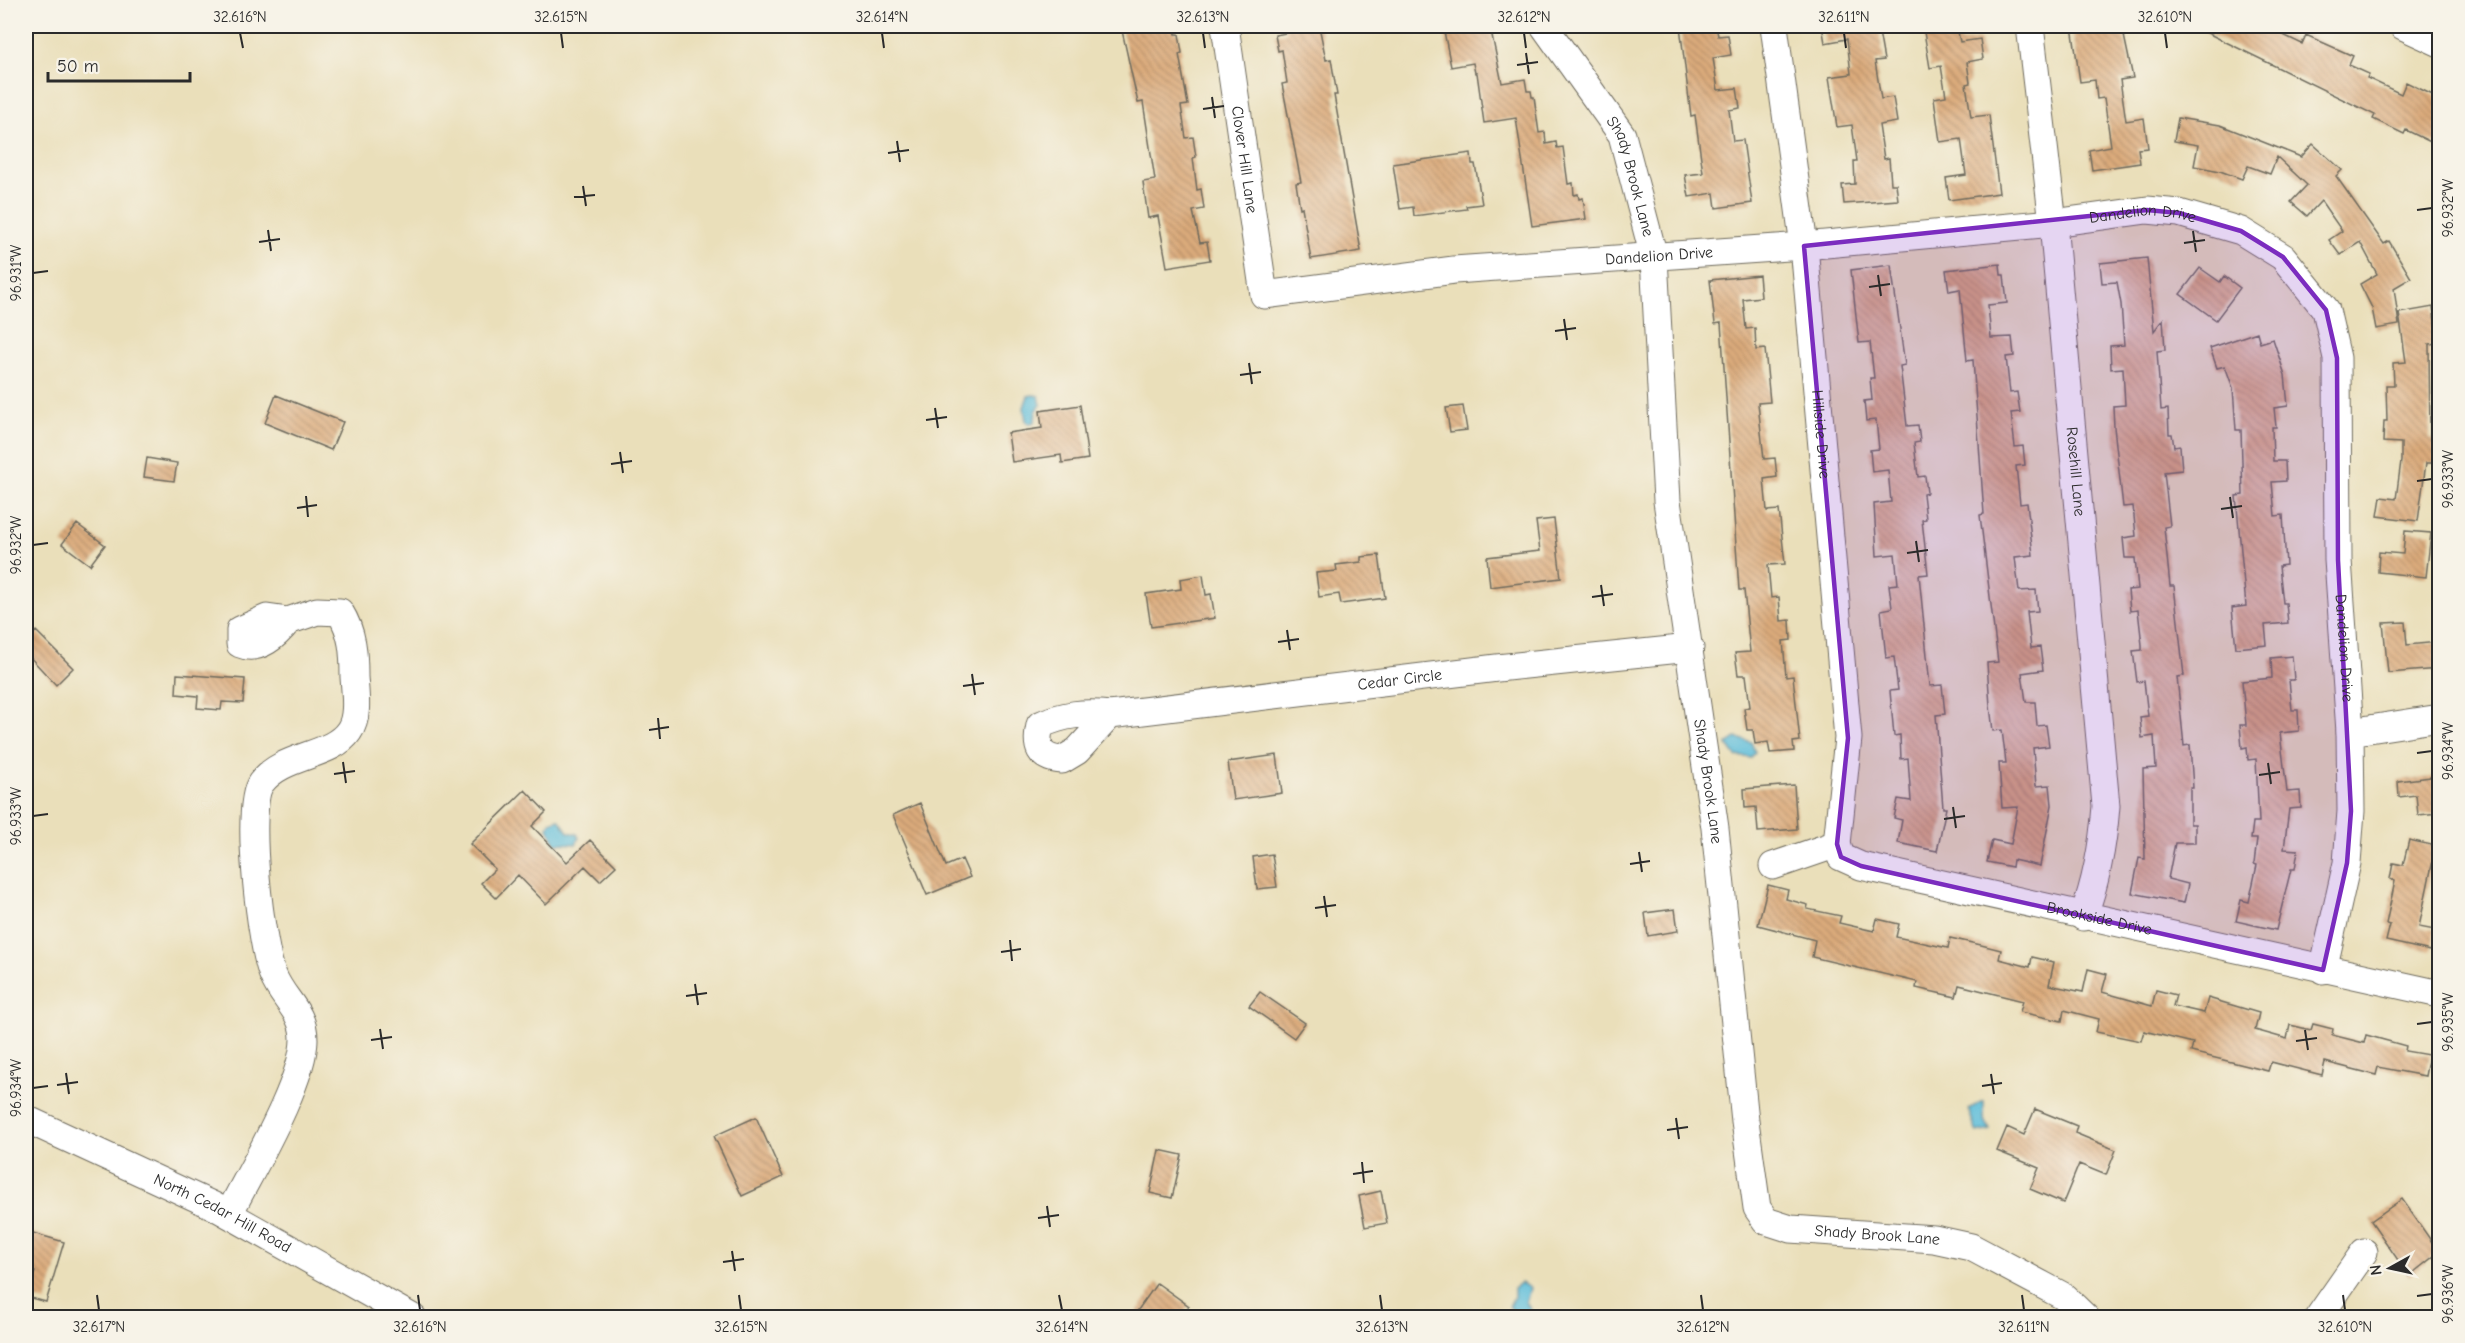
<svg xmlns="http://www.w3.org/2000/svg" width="2465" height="1343" viewBox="0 0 2465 1343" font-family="'Comic Neue',sans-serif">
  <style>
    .water { fill: #5abcd9; stroke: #427482; stroke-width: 1.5 }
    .building { fill: url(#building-back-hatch) }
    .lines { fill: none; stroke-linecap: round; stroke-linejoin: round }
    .minor-casing { stroke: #6e6a5d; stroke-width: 29 }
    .minor { stroke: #fff; stroke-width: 27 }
    .marked { fill: #7b2cbf; fill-opacity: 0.2; stroke: #7b2cbf; stroke-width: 4.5; stroke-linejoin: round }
    .ticks { fill: none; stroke: #2b2b2b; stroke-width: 2 }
    .labels { text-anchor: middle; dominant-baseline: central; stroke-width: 4.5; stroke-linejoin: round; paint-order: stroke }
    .street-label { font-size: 16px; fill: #2b2b2b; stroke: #f7f3e8 }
    .neatline { fill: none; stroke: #2b2b2b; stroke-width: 2 }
    .ticks-label { font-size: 15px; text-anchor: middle; fill: #2b2b2b }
  </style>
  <defs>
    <pattern id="building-back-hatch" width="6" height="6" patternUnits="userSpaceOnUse" patternTransform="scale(1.5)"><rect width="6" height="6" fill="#dbab7b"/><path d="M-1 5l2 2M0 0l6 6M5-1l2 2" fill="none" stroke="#b28b65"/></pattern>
  </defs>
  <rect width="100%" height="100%" fill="#f7f3e8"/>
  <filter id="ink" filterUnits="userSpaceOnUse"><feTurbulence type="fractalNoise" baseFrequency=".0167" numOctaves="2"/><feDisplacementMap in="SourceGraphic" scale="12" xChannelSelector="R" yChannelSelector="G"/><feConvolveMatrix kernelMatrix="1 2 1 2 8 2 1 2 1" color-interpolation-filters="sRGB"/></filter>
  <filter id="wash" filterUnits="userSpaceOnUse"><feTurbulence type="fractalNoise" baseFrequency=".008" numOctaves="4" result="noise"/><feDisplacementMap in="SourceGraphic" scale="24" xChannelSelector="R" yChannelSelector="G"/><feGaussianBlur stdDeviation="1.35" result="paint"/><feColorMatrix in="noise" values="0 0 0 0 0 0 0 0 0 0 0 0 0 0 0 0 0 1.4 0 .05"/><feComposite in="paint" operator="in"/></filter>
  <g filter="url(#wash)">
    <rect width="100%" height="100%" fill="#eadfba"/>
    <path class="water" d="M1033,395L1039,396L1041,405L1036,410L1035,421L1030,424L1026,421L1024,407L1028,396Z
      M1736,738L1751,742L1755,752L1751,758C1731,754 1740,762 1727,744Z
      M559,819L568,832L577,834L579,838L576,844L556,843L548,828L550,822Z
      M1984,1101V1118L1990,1130L1977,1133L1968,1109Z
      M1521,1283L1530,1288L1526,1303L1532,1312L1528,1317H1520L1509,1306L1514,1297V1288Z"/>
    <g id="blocks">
      <path class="building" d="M1121,26H1170V29H1175L1176,34H1179L1182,53L1179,54L1188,105L1181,106L1186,138L1193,137L1196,157L1193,158L1197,190L1201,189L1204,209L1193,211L1200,243L1207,242L1210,260L1167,267L1158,216L1148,218L1143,182L1155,180L1143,102L1138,103Z
        M1285,26H1319L1326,60L1331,59L1337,95H1334L1361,251L1311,259L1302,207L1300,208L1296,183L1301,182L1282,84L1287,83L1282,50L1278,51L1275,35L1286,33Z
        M1443,26H1490L1502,83L1525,79L1527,91H1531L1532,97H1534L1539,133L1545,132L1546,144L1556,142L1557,148L1563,147L1568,184L1573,183L1574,195L1578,194L1579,199L1583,198L1586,219L1532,226L1516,118L1484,123L1477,73H1475L1473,63L1451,67Z
        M1680,26H1716L1718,36L1728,35L1731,55L1713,58L1718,90L1737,88L1740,108L1729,110L1733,141L1743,140L1752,203L1716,208L1714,193L1689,197L1685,175L1703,173L1695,115L1691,116Z
        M1822,26H1878L1884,60L1875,61L1881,99L1893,97L1897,122L1879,125L1884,159L1889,158L1891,184H1896L1898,200L1844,204L1842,185L1855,184L1854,161H1857L1852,125L1837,127L1829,77L1851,74L1847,39L1825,43Z
        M1923,26H1957L1960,42L1980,39L1983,59L1967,62L1970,83L1966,84L1971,117L1989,115L1999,193L1949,200L1946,178L1966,175L1961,139L1940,142L1934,98L1946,96L1941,66L1930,68Z
        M2072,26H2122L2133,78L2120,80L2126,121L2144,118L2148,148L2138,149L2140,163L2092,170L2089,150L2111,146L2104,98L2097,99L2095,80L2080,82Z
        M2193,26H2265L2302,44L2306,35L2353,56L2349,65L2369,74L2367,78L2401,94L2406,82L2439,98V146L2406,130L2404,134L2373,119L2375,115Z
        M2178,118L2220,125L2301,157L2313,144L2342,170L2336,176L2384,244L2389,241L2411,278L2394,288L2399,325L2376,329L2372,308L2360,284L2377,274L2360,242L2340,255L2329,240L2342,231L2321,201L2307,216L2291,202L2307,185L2277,157L2270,174L2248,166L2242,179L2220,171L2194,166L2198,145L2174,141Z
        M1471,153L1472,164H1475L1482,204L1466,206L1467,209L1414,216L1413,207L1400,209L1393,164Z
        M2147,258L2154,331L2163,319L2165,350L2157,351L2161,410L2168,409L2169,434H2172L2174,447L2180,446L2182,470L2164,472L2170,526L2164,527L2170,586H2174L2184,676L2177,677L2184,746L2190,745L2193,788H2190V824H2195V843H2175L2168,879L2188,884L2184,903L2132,893L2139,858L2145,859L2143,769L2156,768L2154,736L2142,738L2140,717L2148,716L2144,681L2137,682L2133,651L2142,650V645L2138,610L2130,611L2128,590L2138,589L2135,558H2125L2123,538L2136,536L2133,506L2123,507L2114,427L2113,406L2125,405L2123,368L2111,369L2110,346L2124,345L2121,304L2117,282L2102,283L2100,263Z
        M2000,264L2001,275H2004L2007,303L1988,305L1991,338L2012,337L2014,356L2006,357L2010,393L2017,392L2020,412L2011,413L2015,447L2023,446L2025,465L2016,466L2020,504L2027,503L2033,555L2015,557L2019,591L2036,590L2038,611L2027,612L2031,648L2040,647L2043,670L2022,673L2026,702H2035L2037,726L2046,725L2049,746L2033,748L2036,786L2050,785L2052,805L2040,866L2013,860L2012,867L1987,862L1992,840L2011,844L2018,807L2002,808L1999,763H2006L2002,730L1993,731L1990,706L1987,663L1998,662L1980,515L1984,514L1973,360L1967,361L1960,289L1949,291L1946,270Z
        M1891,265L1905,365L1900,366L1907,426L1918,425L1920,442L1914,443L1918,477L1925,476L1927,493L1923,494L1926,519L1922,520L1928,574L1919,575L1930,686L1942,685L1945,714L1936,715L1943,808H1946L1937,851L1898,843L1902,820L1894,818L1898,799L1911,801L1908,758L1901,759L1900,735L1894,736L1890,691L1898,690L1894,657L1886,658L1881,610L1892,608L1889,585L1898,584L1895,554L1877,556L1874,504L1891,502L1888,470L1872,472L1870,450L1879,449L1876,420L1866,421L1864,401L1872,400L1870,378H1874L1870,342L1859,343L1851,270Z
        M2200,268L2220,282L2224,276L2240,288L2216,320L2180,294Z
        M1759,275L1761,297L1743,299L1746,329L1755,328L1756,350L1765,349L1770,402L1758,403L1761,432L1764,459L1775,458L1777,477L1764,479L1767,511L1779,510L1785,564L1768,565L1771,598L1779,597L1781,621L1790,620L1791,640L1783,641L1786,677L1793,676L1800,741L1793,742L1794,751L1770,753L1768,742L1755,744L1753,730H1747L1744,708L1750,707L1746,675H1738L1735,653L1750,652L1744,590H1739L1721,323L1715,324L1710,280Z
        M2433,307L2438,343L2429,344L2430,439L2439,440L2437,463H2426L2418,521L2378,516L2381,497L2396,499L2401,461V443L2383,442L2384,421H2387L2386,385H2394L2393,363L2406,362L2399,313Z
        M2257,332L2260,343L2273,339L2285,375L2288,406L2274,408L2276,427H2272L2273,461H2285L2286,481L2272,482L2275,516L2283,515L2286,565L2279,566L2283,603H2286L2288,623L2265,625L2267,645L2236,648L2232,608L2246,606L2236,496L2243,495L2241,430H2236L2233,388L2225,366L2217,368L2210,348Z
        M276,395L343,422L331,450L265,423Z
        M1080,405L1088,459L1062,463L1061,455L1012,462L1008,433L1042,428L1040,411Z
        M1463,406L1467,430L1450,432L1446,408Z
        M147,458L177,463L174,481L144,477Z
        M1554,519L1561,578L1490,587L1487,557L1540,551L1536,521Z
        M77,524L105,545L90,565L62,544Z
        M2405,531L2431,533L2426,577L2378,572L2379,552L2403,554Z
        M1379,555L1385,598L1341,604L1339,594L1319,597L1316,573L1337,571L1336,565L1361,562V557Z
        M1203,575L1206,595L1211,594L1215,618L1151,627L1146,594L1181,589L1180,579Z
        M2405,622L2407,645L2439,642V669L2388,673L2383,623Z
        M36,631L73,668L56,685L26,653V641Z
        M2292,656L2294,680H2289L2292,710H2298L2299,731L2280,733L2287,792L2300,791L2301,808L2289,809L2284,849L2298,850L2295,869H2291L2276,930L2236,921L2241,900L2249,902L2257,865L2254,864L2257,839H2251L2253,822H2259L2256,759L2248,760L2247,747L2242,748L2240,725H2246L2242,681L2272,678L2271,658Z
        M177,674L245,679L243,703L222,702L221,710L197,708L198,696L176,694Z
        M1277,755L1282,793L1233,800L1228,762Z
        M2439,776V813L2418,815L2416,795L2399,797L2398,781Z
        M1794,785L1797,829L1758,832L1756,807L1745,808L1744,789Z
        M525,790L546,812L532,826L567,862L590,840L616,866L600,881L585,866L546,904L518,875L496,898L481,883L495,869L470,844Z
        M920,803L946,866L962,859L970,877L927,895L893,815Z
        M2409,840L2436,846L2419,927L2435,930L2431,951L2386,941L2390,925L2386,924L2395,881L2390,879L2393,863L2403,865Z
        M1272,854L1277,887L1257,889L1253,857Z
        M1768,885L1788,890L1786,899L1808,905L1807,909L1841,916L1839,923L1874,931L1877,919L1899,924L1896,937L1948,948L1950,938L1981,945L2001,950L1999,959L2030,967L2032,957L2054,962L2049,985L2083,992L2088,969L2107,974L2102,992L2152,1006L2156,990L2176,995L2173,1006L2204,1013L2208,998L2259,1013L2255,1030L2287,1039L2290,1025L2311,1030L2313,1024L2333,1029L2332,1035L2364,1043L2366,1035L2406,1046L2405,1051L2429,1055L2425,1076L2378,1067L2376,1075L2325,1062L2322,1075L2271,1062L2268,1071L2191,1052L2193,1043L2144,1031L2141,1041L2096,1032L2099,1019L2064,1010L2062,1021L2020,1012L2023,1001L1959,985L1956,997L1916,988L1917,982L1812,957L1815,940L1758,925Z
        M1675,909L1678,931L1648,936L1645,913Z
        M1260,992L1305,1023L1294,1038L1249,1006Z
        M2035,1109L2077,1126L2075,1133L2116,1150L2106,1175L2079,1164L2063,1203L2030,1189L2039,1168L1997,1151L2007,1127L2024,1135Z
        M756,1117L783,1177L742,1196L714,1136Z
        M1159,1150L1182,1155L1172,1198L1150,1193Z
        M1381,1191L1387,1223L1365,1227L1359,1196Z
        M2402,1199L2439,1252L2409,1276L2371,1221Z
        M26,1231L64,1242L46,1302L27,1297L35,1272L26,1269Z
        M1157,1283L1189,1306L1180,1317H1133Z"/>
    </g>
  </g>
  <g filter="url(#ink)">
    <use href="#blocks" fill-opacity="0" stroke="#6e6a5d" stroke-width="1.5"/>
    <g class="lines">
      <g class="minor-casing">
        <g id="minor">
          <path id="s1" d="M1225,26L1264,295L1454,270L1804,246L2053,223L2147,210L2179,213L2241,231L2283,257L2326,310L2337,358L2338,560L2350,732L2351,811L2347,863L2323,970"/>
          <path id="s2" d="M1544,26L1622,135L1654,257L1667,501L1715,828L1745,1121L1757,1208L1766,1221L1791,1229L1934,1239L1971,1247L2063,1296L2086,1318"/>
          <path id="s3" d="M1774,26L1804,246L1848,738L1837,844L1841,857L1861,866L2440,994"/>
          <path id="s4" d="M2030,26L2053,223L2106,806C2103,845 2097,880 2083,917"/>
          <path d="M2403,26L2440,43"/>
          <path id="s5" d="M1110,715L1077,751L1062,760C1039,758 1035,747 1040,725C1064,714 1084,712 1110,715L1497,668L1690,648"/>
          <path d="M2350,732L2440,718"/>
          <path d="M1773,866L1837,844"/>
          <path id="s6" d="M26,1119L214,1206L413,1318"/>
          <path d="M229,1214C250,1172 304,1082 304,1039C304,1011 282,999 273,975C261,948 244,806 261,783C282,754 332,757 349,731C359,717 355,693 354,677C354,653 353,633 340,612L317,611L288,621L267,618L240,630V644C259,652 277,635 288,621"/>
          <path d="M2318,1318L2364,1252"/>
        </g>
      </g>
      <use href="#minor" class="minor"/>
    </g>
  </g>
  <path class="marked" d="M2147,210L2179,213L2241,231L2283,257L2326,310L2337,358L2338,560L2351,811L2347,863L2323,970L1861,866L1841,857L1837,844L1848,738L1804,246Z"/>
  <path class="ticks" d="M240,33L243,48M561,33L563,48M882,33L884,48M1203,33L1205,48M1524,33L1526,48M1844,33L1846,48M2165,33L2167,48M1526,53L1529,74M1517,65L1538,62M1212,97L1215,118M1203,109L1224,106M897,141L900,162M888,153L909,150M583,186L586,206M574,197L595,195M2417,210L2432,208M268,230L271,251M2193,231L2196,252M259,242L280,239M2184,243L2205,240M33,273L48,271M1878,275L1881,296M1869,287L1890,284M1564,319L1567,340M1555,331L1576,328M1249,363L1252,384M1240,375L1261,372M935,408L938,428M926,420L947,417M620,452L623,473M611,464L632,461M2417,481L2432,479M306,496L308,517M2230,497L2233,518M297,508L317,505M2221,509L2242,506M1916,541L1919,562M33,545L48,543M1907,553L1928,550M1601,585L1604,606M1592,597L1613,594M1287,630L1290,650M1278,642L1299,639M972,674L975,695M963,686L984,683M658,718L660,739M649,730L669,727M2417,753L2432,751M343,762L346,783M2268,763L2271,784M334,774L355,771M2259,775L2280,772M1953,807L1956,828M33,816L48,814M1944,819L1965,816M1639,852L1642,872M1630,864L1650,861M1324,896L1327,917M1315,908L1336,905M1010,940L1012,961M1001,952L1021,949M695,984L698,1005M686,996L707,993M2417,1024L2432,1022M380,1029L383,1049M2305,1030L2308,1050M371,1040L392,1037M2296,1041L2317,1038M66,1073L69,1094M1991,1074L1994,1094M57,1085L78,1082M1982,1086L2002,1083M33,1088L48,1086M1676,1118L1679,1139M1667,1130L1688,1127M1362,1162L1364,1183M1353,1174L1373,1171M1047,1206L1050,1227M1038,1218L1059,1215M732,1251L735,1271M723,1262L744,1259M97,1295L99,1310M418,1295L420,1310M739,1295L741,1310M1059,1295L1062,1310M1380,1295L1382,1310M1701,1295L1703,1310M2022,1295L2024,1310M2343,1295L2345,1310M2417,1296L2432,1294"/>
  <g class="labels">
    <g class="street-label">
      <text stroke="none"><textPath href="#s1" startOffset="135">Clover Hill Lane</textPath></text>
      <text stroke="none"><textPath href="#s2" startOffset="176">Shady Brook Lane</textPath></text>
      <text stroke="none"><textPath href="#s1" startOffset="1155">Dandelion Drive</textPath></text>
      <text stroke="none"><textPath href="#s1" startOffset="669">Dandelion Drive</textPath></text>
      <text stroke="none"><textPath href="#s3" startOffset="411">Hillside Drive</textPath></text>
      <text stroke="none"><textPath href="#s4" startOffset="448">Rosehill Lane</textPath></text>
      <text stroke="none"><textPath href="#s1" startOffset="1713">Dandelion Drive</textPath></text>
      <text stroke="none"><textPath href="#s5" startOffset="480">Cedar Circle</textPath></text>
      <text stroke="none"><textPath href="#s2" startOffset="788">Shady Brook Lane</textPath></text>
      <text stroke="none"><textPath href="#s3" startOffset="1102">Brookside Drive</textPath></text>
      <text stroke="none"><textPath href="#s6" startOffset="218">North Cedar Hill Road</textPath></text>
      <text stroke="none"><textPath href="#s2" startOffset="1346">Shady Brook Lane</textPath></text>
    </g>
  </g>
  <rect width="2465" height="1343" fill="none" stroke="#f7f3e8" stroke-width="66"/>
  <g transform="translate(2390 1268) rotate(262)" stroke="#f7f3e8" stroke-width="4.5" paint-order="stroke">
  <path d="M0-4.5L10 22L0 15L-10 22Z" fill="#2b2b2b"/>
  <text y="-9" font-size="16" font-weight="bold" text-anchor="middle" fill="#2b2b2b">N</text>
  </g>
  <path d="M48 72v9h142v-9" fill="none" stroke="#2b2b2b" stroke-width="3"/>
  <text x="57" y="72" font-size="18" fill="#2b2b2b" stroke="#f7f3e8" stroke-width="4.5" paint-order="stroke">50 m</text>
  <rect x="33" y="33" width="2399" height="1277" class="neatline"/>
  <g class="ticks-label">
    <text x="240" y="22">32.616°N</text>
    <text x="561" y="22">32.615°N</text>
    <text x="882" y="22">32.614°N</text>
    <text x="1203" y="22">32.613°N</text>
    <text x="1524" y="22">32.612°N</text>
    <text x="1844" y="22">32.611°N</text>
    <text x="2165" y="22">32.610°N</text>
    <text transform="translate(2448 208) rotate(-90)" y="5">96.932°W</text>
    <text transform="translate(16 273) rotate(-90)" y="5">96.931°W</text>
    <text transform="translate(2448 479) rotate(-90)" y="5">96.933°W</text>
    <text transform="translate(16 545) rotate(-90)" y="5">96.932°W</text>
    <text transform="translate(2448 751) rotate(-90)" y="5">96.934°W</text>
    <text transform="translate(16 816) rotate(-90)" y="5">96.933°W</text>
    <text transform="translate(2448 1022) rotate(-90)" y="5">96.935°W</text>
    <text transform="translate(16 1088) rotate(-90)" y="5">96.934°W</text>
    <text transform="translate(2448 1294) rotate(-90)" y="5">96.936°W</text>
    <text x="99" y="1332">32.617°N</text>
    <text x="420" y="1332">32.616°N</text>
    <text x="741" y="1332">32.615°N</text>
    <text x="1062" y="1332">32.614°N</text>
    <text x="1382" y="1332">32.613°N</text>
    <text x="1703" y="1332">32.612°N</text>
    <text x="2024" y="1332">32.611°N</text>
    <text x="2345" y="1332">32.610°N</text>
  </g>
</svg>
